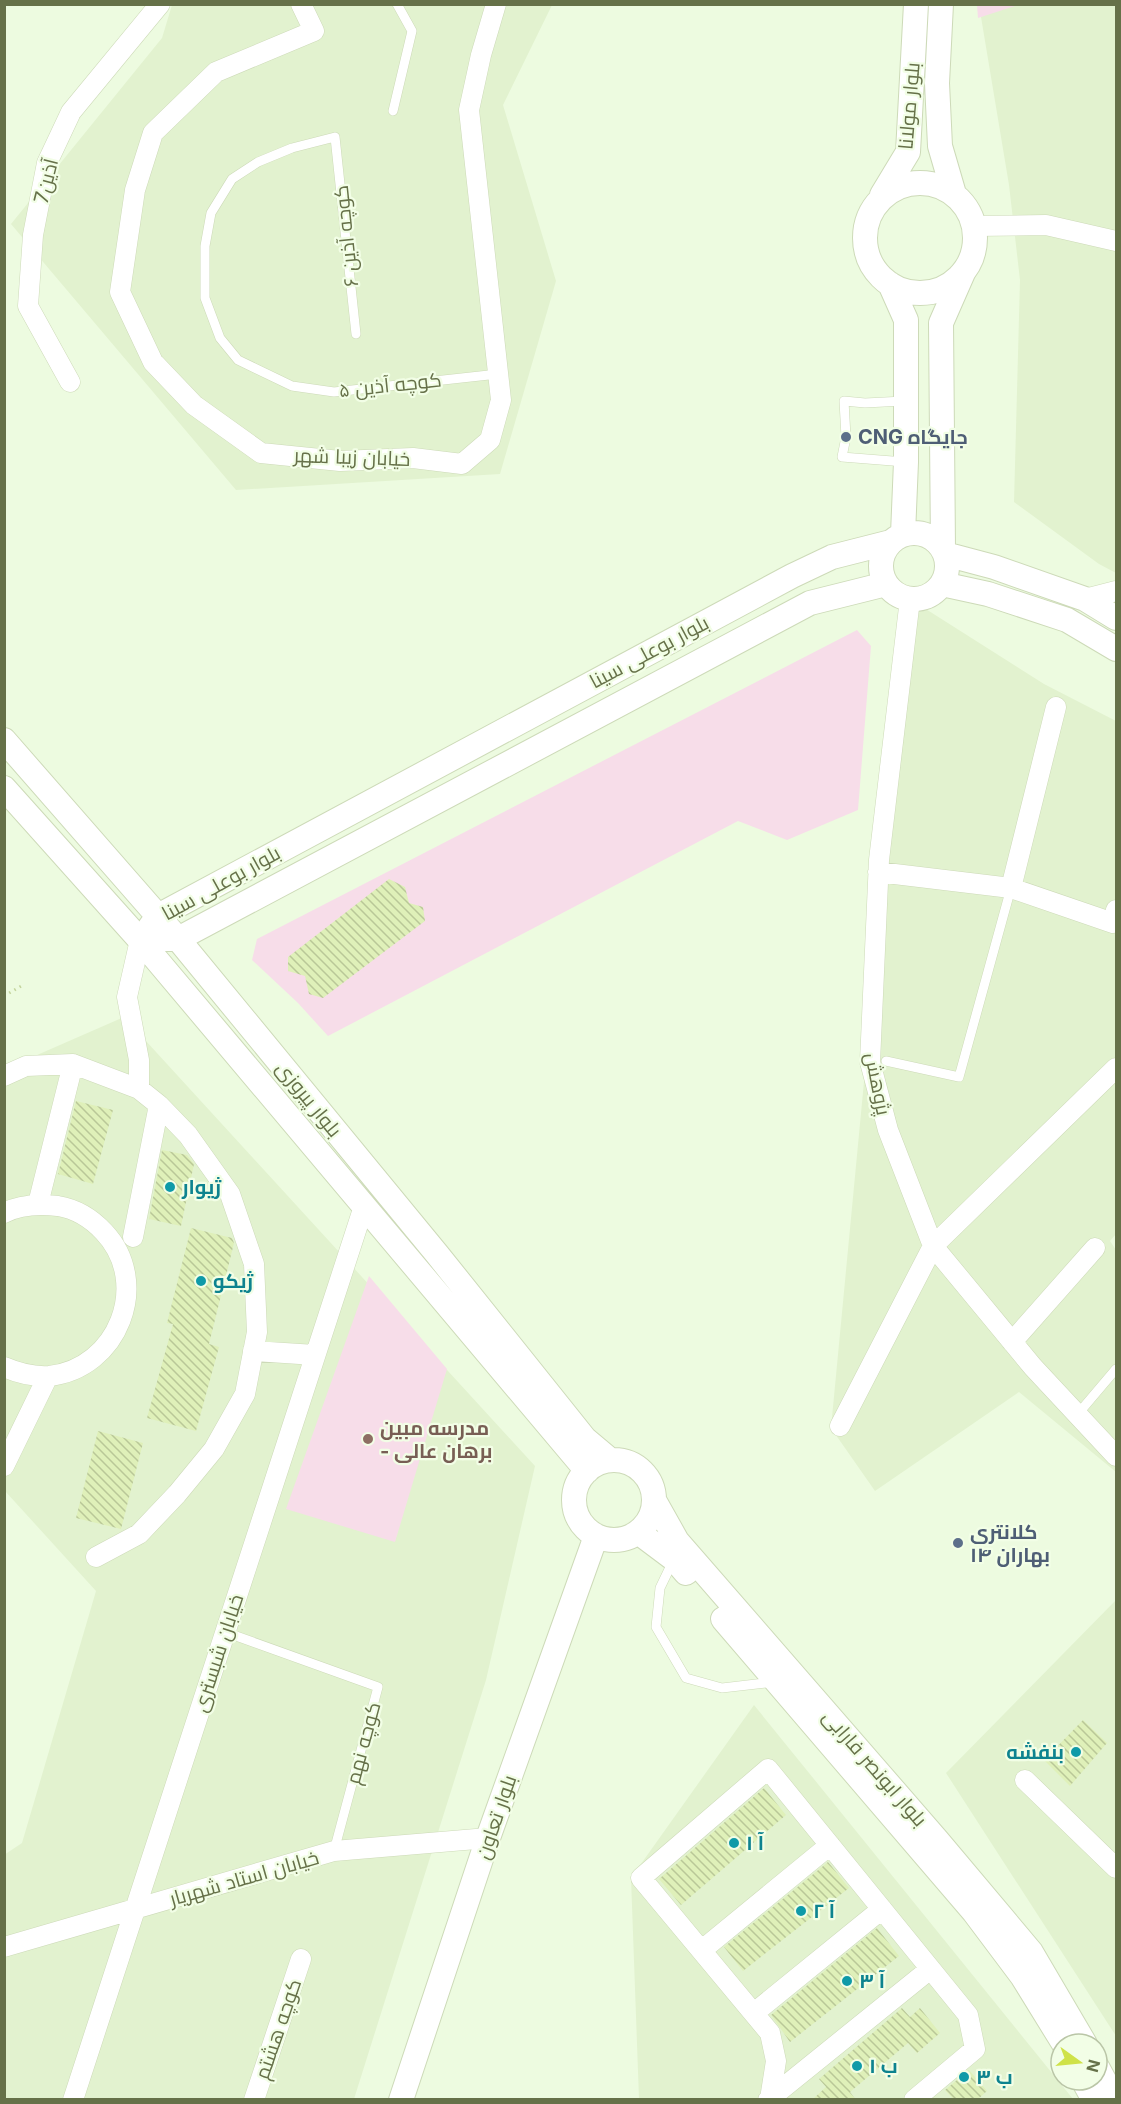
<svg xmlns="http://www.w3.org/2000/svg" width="1121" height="2104" viewBox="0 0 1121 2104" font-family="Inter,Cairo,sans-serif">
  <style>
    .residential { fill: #e2f2cf }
    .education { fill: #f7dde9 }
    .building { fill: url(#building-back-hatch) }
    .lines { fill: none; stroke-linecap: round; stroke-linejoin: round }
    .service-casing { stroke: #cddab8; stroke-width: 10 }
    .minor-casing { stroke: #cddab8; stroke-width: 21 }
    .tertiary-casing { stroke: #cddab8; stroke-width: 26 }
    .path { stroke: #c4d49d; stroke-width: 3; stroke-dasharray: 1.5 4.5; stroke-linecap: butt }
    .service { stroke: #fff; stroke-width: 9 }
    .minor { stroke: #fff; stroke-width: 20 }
    .tertiary { stroke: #fff; stroke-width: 24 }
    .service-dot { fill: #5c6f8a; stroke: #f2fee6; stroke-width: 2 }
    .culture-dot { fill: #0f9aa8; stroke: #f2fee6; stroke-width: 2 }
    .education-dot { fill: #8d6e63; stroke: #f2fee6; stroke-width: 2 }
    .labels { text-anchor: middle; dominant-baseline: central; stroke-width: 4.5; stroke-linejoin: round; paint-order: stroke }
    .street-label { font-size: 20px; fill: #667149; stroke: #f2fee6 }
    .service-label { font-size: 20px; font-weight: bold; fill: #4e5e75; stroke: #f2fee6; text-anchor: start }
    .culture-label { font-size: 20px; font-weight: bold; fill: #0d838f; stroke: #f2fee6; text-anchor: start }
    .education-label { font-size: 20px; font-weight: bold; fill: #785e54; stroke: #f2fee6; text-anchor: start }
  </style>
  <defs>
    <pattern id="building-back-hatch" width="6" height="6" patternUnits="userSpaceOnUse" patternTransform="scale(1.5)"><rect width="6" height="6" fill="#dff0b9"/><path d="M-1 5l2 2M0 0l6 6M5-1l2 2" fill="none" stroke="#b9c798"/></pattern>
  </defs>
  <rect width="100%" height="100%" fill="#edfbe0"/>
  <path class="residential" d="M172,5H552L503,105L556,281L500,474L236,490L11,224L162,38Z
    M979,5H1116V573L1099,564L1014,502L1020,280L1009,185Z
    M910,599L1044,684L1116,721V1234L1110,1241L1116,1250V1472L1019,1392L875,1491L831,1428Z
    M124,1017L535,1466L486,1680L354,2099H5L4,1855L22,1843L96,1591L5,1491V1069Z
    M1116,1600V2036L946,1773Z
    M754,1705L1073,2099H639L631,1878Z"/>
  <path class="education" d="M977,5V4L1018,5L978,18Z
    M857,630L871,646L858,810L787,840L738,821L328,1036L298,1003L252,960L257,939Z
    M369,1276L447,1369L395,1542L286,1509Z"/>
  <path class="building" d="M389,879L405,887L409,903L423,907L425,921L323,998L309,994L305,976L288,971V957Z
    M76,1101L113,1110L93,1184L58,1174Z
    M162,1150L187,1155L194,1164L181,1226L149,1219Z
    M191,1228L232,1238L234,1243L209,1344L219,1347L196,1431L147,1418L173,1324L167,1323Z
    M98,1431L143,1443L121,1529L76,1518Z
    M1083,1720L1107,1743L1070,1786L1044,1760Z
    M764,1788L786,1815L681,1905L659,1879Z
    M828,1862L849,1888L743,1971L724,1947Z
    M877,1928L899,1956L790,2042L771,2015Z
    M902,2008L910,2017L920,2008L940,2033L917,2053L908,2043L850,2092L856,2100H812L826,2087L819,2079Z
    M969,2070L987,2091L977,2100H954L945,2090Z"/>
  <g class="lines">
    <g class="service-casing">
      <path id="service" d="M393,111L412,31L397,4
        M356,334L335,137L292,148L258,162L232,179L211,213L205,246V298L220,338L238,360L292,386L334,392L498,374
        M904,401L865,403L844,401L846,437L842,457L905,462
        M886,1061L959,1077L1011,888
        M1077,1415L1116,1369
        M673,1561L660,1588L656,1627L686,1678L722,1688L774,1682
        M225,1632L378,1687L334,1851"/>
    </g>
    <g class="minor-casing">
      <path id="minor" d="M301,4L314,31L216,72L153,133L135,190L120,292L153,362L194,405L261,453L340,461L413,458L462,464L490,440L501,400L469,110L481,55L496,4
        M974,226L1046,225L1116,241
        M70,382L28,306L33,235L47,163L71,112L160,4
        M910,599L879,860L870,1062L888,1130L933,1246L1033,1367L1116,1456
        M1085,599L1116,591
        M878,872L1011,888L1056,707
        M1011,888L1113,923L1116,910
        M4,1076L26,1066L73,1064L139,1089L159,1105L188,1135L230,1194L254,1264L257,1332L245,1394L214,1449L177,1494L139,1534L96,1557
        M139,1089V1060L127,997L140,940
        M38,1204L73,1064
        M4,1213C21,1204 40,1204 58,1206C76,1209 92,1219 104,1232C152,1283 118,1369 49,1376C33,1377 18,1373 4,1367
        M133,1237L159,1105
        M1012,1342L1095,1248
        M253,1351L315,1355
        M840,1426L933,1246L1116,1068
        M4,1466L48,1376
        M1025,1780L1116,1868
        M4,1947L334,1851L488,1838
        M702,1950L830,1845
        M754,2013L882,1909
        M770,2099L776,2061L770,2033L641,1878L768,1769L968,2015L975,2049L914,2100
        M73,2100L364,1206
        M254,2100L301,1959
        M768,2100L929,1970"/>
    </g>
    <g class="tertiary-casing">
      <path id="tertiary" d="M941,4L937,83L940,146L954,194
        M865 238a55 55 0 1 1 110 0a55 55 0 1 1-110 0Z
        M882,195L908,152L916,4
        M890,284L906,320V462L903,534
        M881 566a33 33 0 1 1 66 0a33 33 0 1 1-66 0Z
        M943,548L941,323L963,273
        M945,554L994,567L1085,599L1116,618
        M942,584L988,594L1067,620L1116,649
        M4,740L178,939L437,1254L585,1439L610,1460
        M4,788L140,940L587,1471
        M150,927L158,916L792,576L832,557L891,542
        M163,939H178L810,603L886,584
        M574 1500a40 40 0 1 1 80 0a40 40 0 1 1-80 0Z
        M654,1500L677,1541L937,1840L1031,1952L1085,2044
        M638,1532L674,1559L686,1573
        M723,1619L974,1912L1022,1976L1064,2044
        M1097,2067L1115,2100
        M1083,2080L1094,2100
        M401,2100L488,1838L596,1536"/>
    </g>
    <path class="path" d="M4,996L23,985"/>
    <use href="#service" class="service"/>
    <use href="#minor" class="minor"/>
    <use href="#tertiary" class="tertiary"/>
  </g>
  <g class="service-dot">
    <circle cx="846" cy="437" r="6"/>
    <circle cx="958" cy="1543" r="6"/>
  </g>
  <g class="culture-dot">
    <circle cx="170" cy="1187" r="6"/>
    <circle cx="201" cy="1281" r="6"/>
    <circle cx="1076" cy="1752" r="6"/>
    <circle cx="734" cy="1843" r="6"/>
    <circle cx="801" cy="1911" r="6"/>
    <circle cx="847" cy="1981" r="6"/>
    <circle cx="857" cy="2066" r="6"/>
    <circle cx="964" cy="2077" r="6"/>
  </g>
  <circle class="education-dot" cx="368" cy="1439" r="6"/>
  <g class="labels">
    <g class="street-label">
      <text transform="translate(909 106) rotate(-85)">بلوار مولانا</text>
      <text transform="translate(46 181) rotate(-76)">آذین7</text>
      <text transform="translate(346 236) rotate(-96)">کوچه آذین ۶</text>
      <text transform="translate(390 385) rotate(-6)">کوچه آذین ۵</text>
      <text transform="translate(352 457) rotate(2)">خیابان زیبا شهر</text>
      <text transform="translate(649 652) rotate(-28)">بلوار بوعلی سینا</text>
      <text transform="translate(221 883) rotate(-29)">بلوار بوعلی سینا</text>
      <text transform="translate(878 1084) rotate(79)">پژوهش</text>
      <text transform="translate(309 1099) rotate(51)">بلوار پیروزی</text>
      <text transform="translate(218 1653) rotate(-72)">خیابان شبستری</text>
      <text transform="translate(363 1743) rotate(-75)">کوچه نهم</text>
      <text transform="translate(875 1768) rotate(49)">بلوار ابونصر فارابی</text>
      <text transform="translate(496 1817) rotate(-71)">بلوار تعاون</text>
      <text transform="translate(244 1878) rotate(-16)">خیابان استاد شهریار</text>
      <text transform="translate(278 2029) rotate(-71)">کوچه هشتم</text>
    </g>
    <g class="service-label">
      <text x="858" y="437">CNG جایگاه</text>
      <text x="970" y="1532">کلانتری<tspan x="970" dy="23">۱۴ بهاران</tspan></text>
    </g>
    <g class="culture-label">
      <text x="182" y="1187">ژیوار</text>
      <text x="213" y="1281">ژیکو</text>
      <text x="1064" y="1752" text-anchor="end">بنفشه</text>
      <text x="746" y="1843">آ ۱</text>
      <text x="813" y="1911">آ ۲</text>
      <text x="859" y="1981">آ ۳</text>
      <text x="869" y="2066">ب ۱</text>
      <text x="976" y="2077">ب ۳</text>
    </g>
    <g class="education-label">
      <text x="380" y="1428">مدرسه مبین<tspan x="380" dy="23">- برهان عالی</tspan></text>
    </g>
  </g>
  <rect width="1121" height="2104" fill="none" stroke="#667149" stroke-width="12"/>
  <g transform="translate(1079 2062) rotate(105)"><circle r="28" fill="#f2fee6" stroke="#bac6a7" stroke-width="1.5"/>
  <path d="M0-4.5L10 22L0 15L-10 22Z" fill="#cfe248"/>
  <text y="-9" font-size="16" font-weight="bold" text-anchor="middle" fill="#667149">N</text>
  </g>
</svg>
